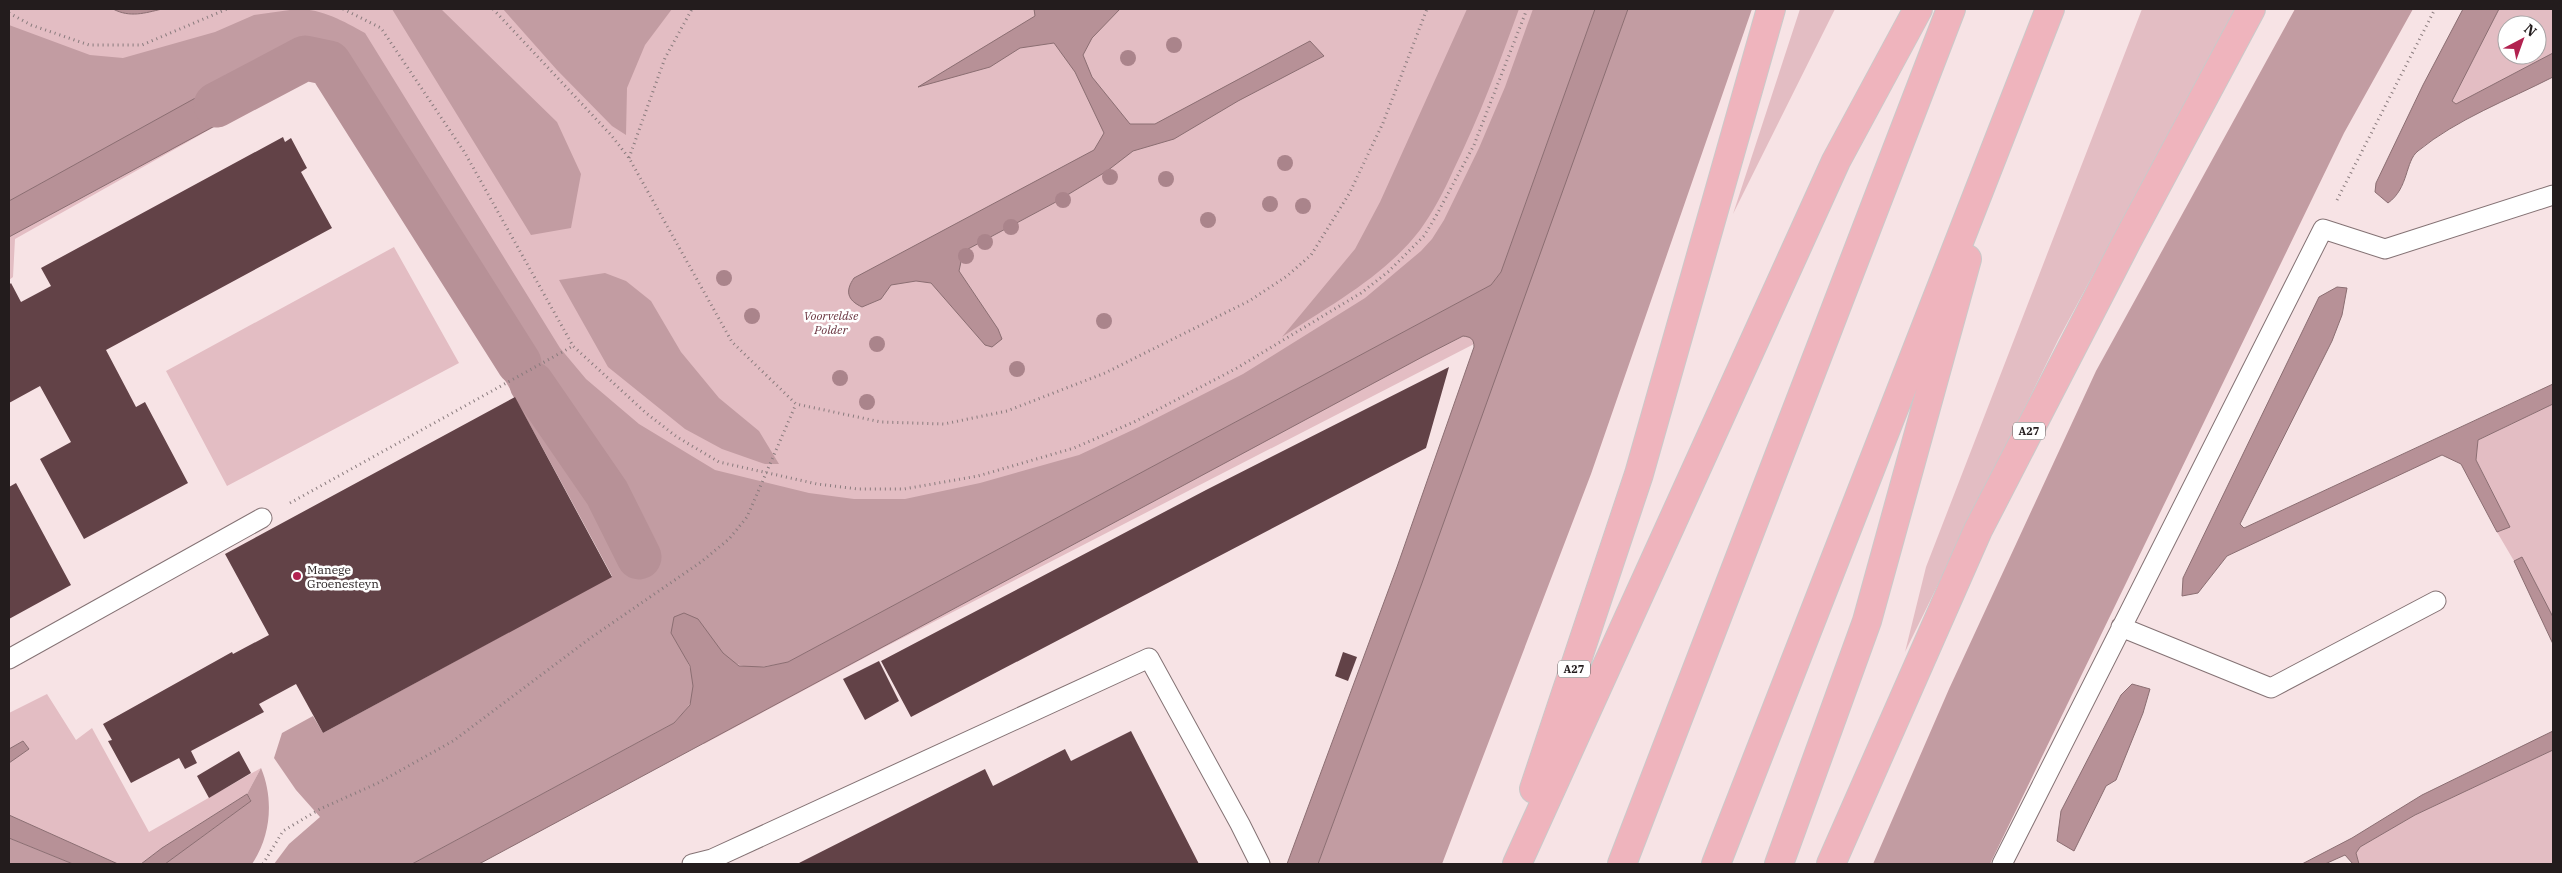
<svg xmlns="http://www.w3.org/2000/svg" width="2562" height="873" viewBox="0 0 2562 873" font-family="'IBM Plex Serif',serif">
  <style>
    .green { fill: #e3bdc3; fill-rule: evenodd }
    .forest { fill: #c29ca2 }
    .water { fill: #b79197; stroke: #8b6e72 }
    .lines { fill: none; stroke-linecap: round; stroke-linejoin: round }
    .canal { stroke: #b79197; stroke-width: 45 }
    .building { fill: #624247 }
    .lane-casing { stroke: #847274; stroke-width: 21 }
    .highway-casing { stroke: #cac9c9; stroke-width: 30 }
    .path { stroke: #897b7d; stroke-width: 3; stroke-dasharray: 1 4; stroke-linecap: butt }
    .lane { stroke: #fff; stroke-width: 19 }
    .highway { stroke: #efb4bd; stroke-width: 28 }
    .tree { fill: #aa848b }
    .poi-dot { fill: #b22250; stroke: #fff; stroke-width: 2 }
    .labels { text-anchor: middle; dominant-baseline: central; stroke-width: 5; stroke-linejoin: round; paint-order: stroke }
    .shield { fill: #fff; stroke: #656061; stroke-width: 1 }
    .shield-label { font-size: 11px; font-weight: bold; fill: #231c1d }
    .park-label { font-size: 12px; font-style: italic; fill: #6b3641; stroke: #fff }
    .poi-label { font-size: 12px; fill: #231c1d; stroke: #fff; text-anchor: start }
  </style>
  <rect width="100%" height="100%" fill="#f7e3e5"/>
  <path class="green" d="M9,9H1647L1538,311L881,649L704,744L515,397L360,138L316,74L248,108L15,239L13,277L9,280Z
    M1800,9H1835L1733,214Z
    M2142,9H2236L2058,340L1905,652L1926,567Z
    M2499,9H2553V53L2456,104L2452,101ZM2507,25H2537V55H2507Z
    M394,247L459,363L227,486L166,371Z
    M2553,404V617L2522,557L2514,561L2497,532L2510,527L2476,460L2478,440Z
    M47,694L76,740L92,728L149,832L261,768L247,794L162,848L141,864H118L9,815V763L29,749L23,741L9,749V713Z
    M2553,750V864H2359L2356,853L2360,847L2415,815Z"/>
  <path class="forest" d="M297,9C323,9 343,21 365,33L560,348L586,379L639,424L715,470L809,493L854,499H905L980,483L1079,455L1139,427L1243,374L1365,298L1421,251L1432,239L1444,220L1479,148L1505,87L1533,9H1595L1501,272L1491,285L788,662C730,675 729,663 698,619L671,633C683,653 703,681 689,705C685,712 678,718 674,723L412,864H274L289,844L320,817L296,790L274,758L282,733L313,716L323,733L612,576C521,407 427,232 316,75L248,108L294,44L9,201V25L90,55L123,58L215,32L254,15Z
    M392,9H441L557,122L581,174L571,228L531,235Z
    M503,9H672L645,45L627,88L626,135L612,126L557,70Z
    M1467,9H1519C1499,64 1479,118 1453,171C1444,191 1433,212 1420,230C1385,276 1329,306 1282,337L1355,249L1380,202Z
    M1628,9H1752L1591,474L1442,864H1318Z
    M2295,9H2413L2344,133L1990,864H1873L1949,689L2096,371Z
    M605,273L626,281L651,301L681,352L719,398L759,431L779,464H765L722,449L685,429L608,367L559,280Z
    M261,768C274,799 271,836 252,864H165C193,842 223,823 251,800L247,794Z
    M9,838L73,864H9Z"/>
  <path class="water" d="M113,9H162C145,13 130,18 113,9Z
    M1034,9H1120L1092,38L1083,55L1092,77L1130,124H1155L1310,41L1324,56L1238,101L1174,139L1133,151L1107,171L1054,203L968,249L962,257L959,271L998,329L1002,339L992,347L985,345L931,283L916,281L891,285L881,299L862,307C847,300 845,291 854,278L1094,150L1104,133L1075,72L1054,43L1020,48L990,67L918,87L1035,16Z
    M1595,9H1628L1422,583L1318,864H1287L1397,567L1474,347C1474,339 1471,337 1463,336L1424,356L479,864H412L674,723L690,705L693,686L690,666L671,633L674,617L684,613L698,619L723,653L739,666L764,667L788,662L1491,285L1501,272Z
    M2463,9H2499L2452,101L2456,104L2553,53V77C2508,100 2457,119 2418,151C2405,161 2409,188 2388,203L2375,192L2376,183L2423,85Z
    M295,43L248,108L9,237V201Z
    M2337,287L2347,288L2342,315L2332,341L2240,524L2244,528L2553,384V404L2478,440L2476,460L2510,527L2497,532L2461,464L2442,455L2227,556L2198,593L2182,596L2183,578L2319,297Z
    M2522,557L2553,617V644L2514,561Z
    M2132,684L2150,689L2143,713L2116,780L2106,786L2074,851L2057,841L2061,811L2121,695Z
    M2553,731V750L2415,815L2360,847L2356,853L2359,864H2353L2345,855L2325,864H2302L2352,838L2422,795Z
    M23,741L29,749L9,763V749Z
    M247,794L251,801L165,864H141L162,848Z
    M9,815L118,864H73L9,838Z"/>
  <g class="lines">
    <path class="canal" d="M216,105L305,58L329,63L519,363
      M532,384L607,493L639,557"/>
  </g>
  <path class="building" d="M283,137L285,142L291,138L307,168L301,172L332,228L106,350L136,407L145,402L188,483L84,539L40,459L71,442L40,386L9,403V285L11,283L21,302L51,286L41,268Z
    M1449,367L1426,448L911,717L881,661L1206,490Z
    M515,397L612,577L323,733L296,684L259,704L264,712L191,751L197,763L185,769L179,758L131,783L108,741L112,740L103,724L232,652L233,654L269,635L225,554Z
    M16,483L71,585L9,619V487Z
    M1343,652L1357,657L1348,681L1335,676Z
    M879,661L899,701L865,720L843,679Z
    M1131,731L1199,864L799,863L985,769L993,786L1065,749L1071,761Z
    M239,751L251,773L209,798L197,776Z"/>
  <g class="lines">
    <g class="lane-casing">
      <path id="lane" d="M2121,627L2271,688L2436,601
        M9,659L262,518
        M692,864L712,859L1149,658L1240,824L1260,864
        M2002,864L2323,229L2385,249L2553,195"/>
    </g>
    <g class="highway-casing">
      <path id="highway" d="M1534,789L1639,474L1771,9
        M1517,864L1836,161L1918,9
        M1622,864L1951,9
        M1716,864L2050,9
        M1779,864L1867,621L1967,259
        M1831,864L1978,530L2127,241L2251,9"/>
    </g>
    <path class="path" d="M343,9L381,28L465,153L573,346L646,413L677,437L719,462L817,484L858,489H904L978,476L1074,448L1134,422L1237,368L1361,293L1388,272L1424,236L1436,216L1474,145L1527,9
      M493,9L611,135L629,158L732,342L796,404L881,422L944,424L1007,411L1105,373L1249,301L1287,276L1311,255L1349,194L1383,123L1427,9
      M9,13L31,25L89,45H142L227,9
      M629,158L665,58L692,9
      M2337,200L2435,9
      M290,503L573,346
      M263,864L283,831L320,809L378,783L453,741L589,639L701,562L729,539L747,517L796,404"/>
    <use href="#lane" class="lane"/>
    <use href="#highway" class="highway"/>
  </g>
  <g class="tree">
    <circle cx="1174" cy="45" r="8"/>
    <circle cx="1128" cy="58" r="8"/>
    <circle cx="1285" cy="163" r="8"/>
    <circle cx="1110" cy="177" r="8"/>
    <circle cx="1166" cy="179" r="8"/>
    <circle cx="1063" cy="200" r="8"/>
    <circle cx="1270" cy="204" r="8"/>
    <circle cx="1303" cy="206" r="8"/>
    <circle cx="1208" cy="220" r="8"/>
    <circle cx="1011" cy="227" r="8"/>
    <circle cx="985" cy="242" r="8"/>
    <circle cx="966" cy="256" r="8"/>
    <circle cx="724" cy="278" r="8"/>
    <circle cx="752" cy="316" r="8"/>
    <circle cx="1104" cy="321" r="8"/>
    <circle cx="877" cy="344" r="8"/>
    <circle cx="1017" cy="369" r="8"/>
    <circle cx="840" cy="378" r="8"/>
    <circle cx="867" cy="402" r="8"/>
  </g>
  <circle class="poi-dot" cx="297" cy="576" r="5"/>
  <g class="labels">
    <g class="shield">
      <rect x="2013" y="422.5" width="32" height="17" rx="4"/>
      <rect x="1558" y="660.5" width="32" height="17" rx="4"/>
    </g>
    <g class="shield-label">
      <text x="2029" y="431">A27</text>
      <text x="1574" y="669">A27</text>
    </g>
    <g class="park-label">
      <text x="831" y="315">Voorveldse<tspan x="831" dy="14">Polder</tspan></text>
    </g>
    <g class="poi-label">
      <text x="307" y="569">Manege<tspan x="307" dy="14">Groenesteyn</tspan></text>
    </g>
  </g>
  <rect width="2562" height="873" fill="none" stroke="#231c1d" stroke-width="20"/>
  <g transform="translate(2522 40) rotate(41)"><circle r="24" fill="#ffffff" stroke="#a7a4a5"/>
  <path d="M0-4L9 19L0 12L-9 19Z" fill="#b22250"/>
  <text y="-8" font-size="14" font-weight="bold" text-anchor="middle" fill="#231c1d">N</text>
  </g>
</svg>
